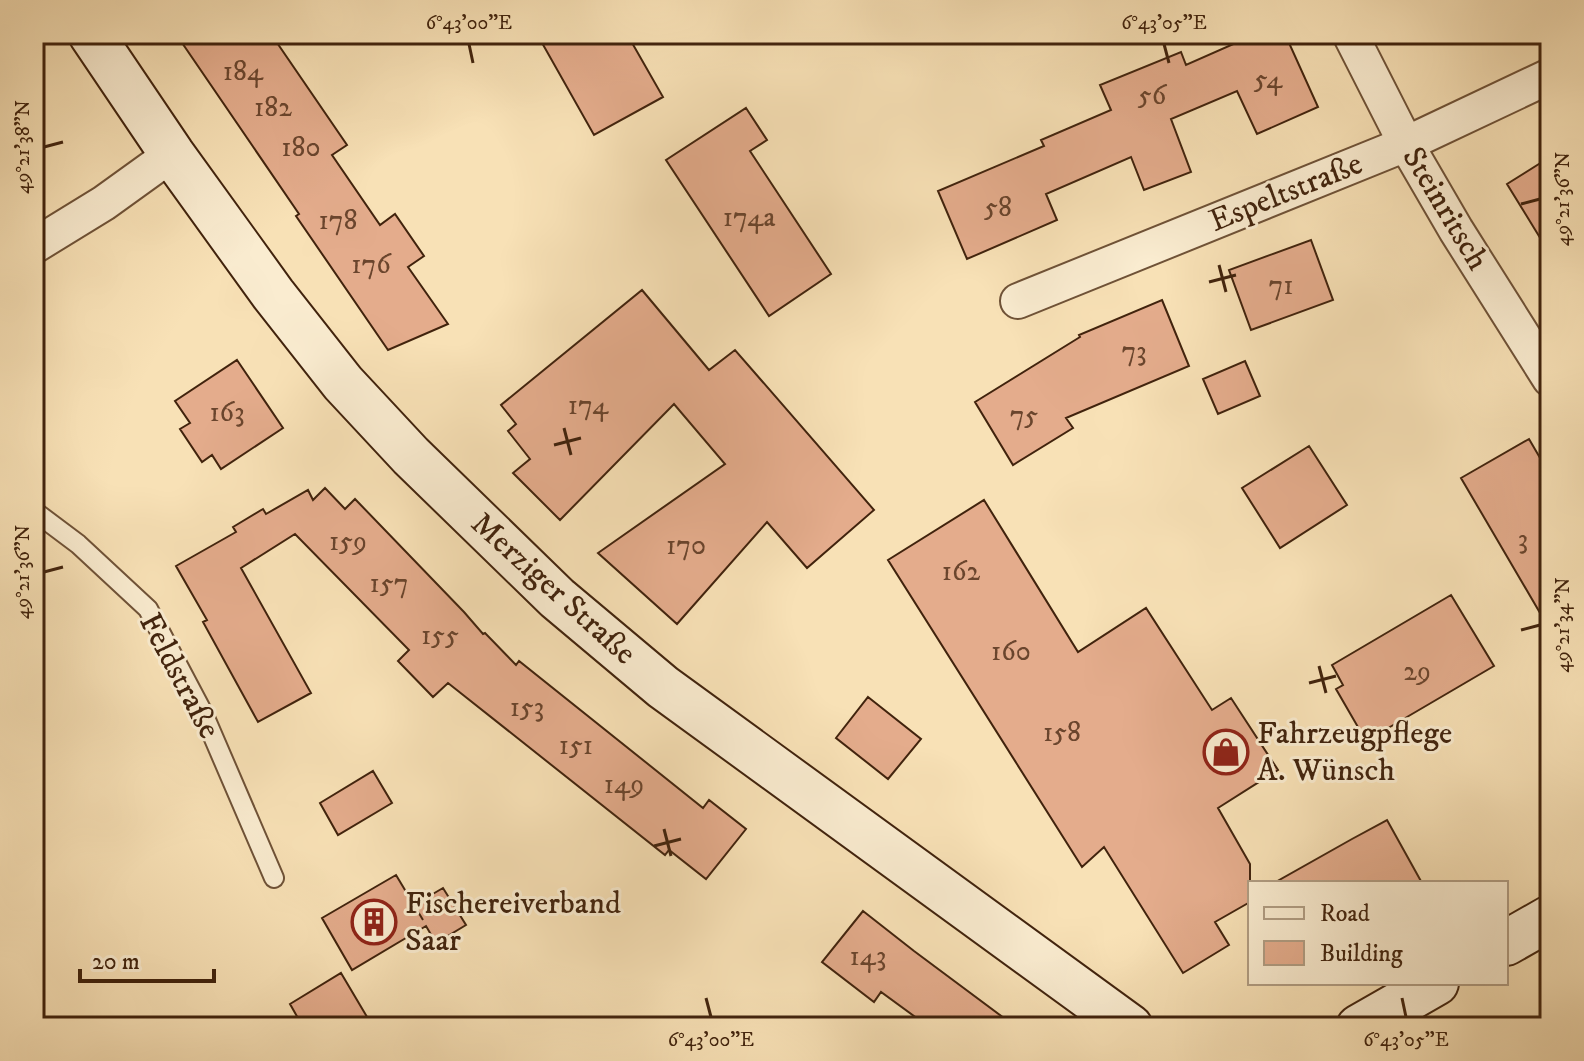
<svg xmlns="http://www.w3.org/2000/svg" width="1584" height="1061" viewBox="0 0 1584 1061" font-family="'IM FELL DW Pica',serif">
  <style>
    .building { fill: #e4ac8c; stroke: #41230d; stroke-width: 2 }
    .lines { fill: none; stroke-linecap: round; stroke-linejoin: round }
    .lane-casing { stroke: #6f5237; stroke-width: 22 }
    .street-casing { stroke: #6f5237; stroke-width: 38 }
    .secondary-casing { stroke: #41230d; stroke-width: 48 }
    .lane { stroke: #faecd0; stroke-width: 18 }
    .street { stroke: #faecd0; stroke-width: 34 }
    .secondary { stroke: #faecd0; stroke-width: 44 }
    .ticks { fill: none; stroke: #41230d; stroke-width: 3 }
    .labels { text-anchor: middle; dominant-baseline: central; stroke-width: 6; stroke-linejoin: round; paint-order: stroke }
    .number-label { font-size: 28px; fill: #6a452d }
    .street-label { font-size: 32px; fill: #41230d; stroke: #faecd0 }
    .poi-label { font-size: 32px; fill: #41230d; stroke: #faecd0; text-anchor: start }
    .neatline { fill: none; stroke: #41230d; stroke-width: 3 }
    .ticks-label { font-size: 20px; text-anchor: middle; fill: #41230d }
  </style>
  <rect width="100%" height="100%" fill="#f8e1b6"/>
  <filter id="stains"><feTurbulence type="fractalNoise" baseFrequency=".0025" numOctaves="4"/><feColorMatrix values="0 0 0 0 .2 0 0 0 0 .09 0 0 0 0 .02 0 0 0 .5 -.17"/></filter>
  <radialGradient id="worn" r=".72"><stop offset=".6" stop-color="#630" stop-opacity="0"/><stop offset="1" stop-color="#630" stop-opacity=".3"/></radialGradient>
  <path class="building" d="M176,34H271L347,145L332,155L380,225L395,214L424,256L408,267L448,324L388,350L296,216L299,214Z
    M537,34H627L663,97L594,135Z
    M1256,34H1285L1318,107L1257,134L1237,91L1171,119L1191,172L1144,190L1131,157L1046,194L1057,220L967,259L938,191L1044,146L1041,140L1111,110L1100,85L1181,52L1186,65Z
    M746,108L767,140L750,151L831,274L769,316L666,160Z
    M1550,157V254L1507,184Z
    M1311,240L1333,300L1251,330L1229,270Z
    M642,290L709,370L735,350L874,510L807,568L767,522L677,624L598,553L725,464L674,404L560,520L513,473L530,459L508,431L516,424L501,405Z
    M1162,300L1189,366L1066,418L1073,428L1013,465L975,402L1080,337L1079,335Z
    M237,360L283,428L221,469L212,455L202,462L180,429L190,423L175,401Z
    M1245,361L1260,396L1218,414L1203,379Z
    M1529,439L1550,475V630L1461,478Z
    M1309,446L1347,505L1280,548L1242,488Z
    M325,488L345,509L355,499L464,612L483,634L485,633L516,665L519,661L703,808L709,800L746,829L706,879L669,850L665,855L448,683L433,697L398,661L409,650L295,534L241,568L311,693L258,722L203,622L207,620L176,566L236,532L233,527L263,509L266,514L308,490L313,500Z
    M984,500L1078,652L1146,608L1212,710L1231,698L1278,770L1218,808L1250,864V902L1215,922L1229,945L1183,973L1104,847L1082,867L888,560Z
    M1451,595L1494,666L1366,741L1336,689L1343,685L1332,665Z
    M868,697L921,739L888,779L836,738Z
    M373,771L392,803L338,835L320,803Z
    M1387,820L1422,883H1274L1352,839Z
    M396,875L423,920L414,905L443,888L466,925L436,943L426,926L352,970L322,918Z
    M863,911L914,951L1016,1027H929L881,992L874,1002L822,962Z
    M341,973L373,1027H303L290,1004Z"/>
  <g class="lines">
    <g class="lane-casing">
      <path id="lane" d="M34,511L78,544L148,609L203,713L274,878"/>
    </g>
    <g class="street-casing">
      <path id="street" d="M1350,34L1406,144L1456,230L1550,379
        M34,246L104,203L172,154
        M1018,301L1406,144L1550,76"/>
    </g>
    <g class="secondary-casing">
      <path id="secondary" d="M91,34L172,154L273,294L343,383L411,456L557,598L663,687L1130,1027
        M1506,943L1550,918
        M1359,1027L1436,983"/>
    </g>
    <use href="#lane" class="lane"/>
    <use href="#street" class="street"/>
    <use href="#secondary" class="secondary"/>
  </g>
  <path class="ticks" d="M469,44L473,63M1164,44L1169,63M44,147L63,142M1521,204L1540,199M1219,265L1226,292M1209,282L1236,275M564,428L571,455M554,445L581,438M44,572L63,567M1521,630L1540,625M1319,666L1326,693M1309,683L1336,676M664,829L671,856M654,846L681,839M706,998L711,1017M1402,998L1406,1017"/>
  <defs>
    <g id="shop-ring" transform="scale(2.3)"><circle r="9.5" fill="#faecd0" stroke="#8f2418" stroke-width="1.5"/><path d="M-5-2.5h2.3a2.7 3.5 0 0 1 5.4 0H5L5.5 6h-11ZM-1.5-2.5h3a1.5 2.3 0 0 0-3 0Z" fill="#8f2418"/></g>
    <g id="building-ring" transform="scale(2.3)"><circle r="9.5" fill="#faecd0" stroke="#8f2418" stroke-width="1.5"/><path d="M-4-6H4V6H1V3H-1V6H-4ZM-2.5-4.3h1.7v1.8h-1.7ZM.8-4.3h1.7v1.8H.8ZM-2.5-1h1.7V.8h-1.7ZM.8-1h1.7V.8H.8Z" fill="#8f2418"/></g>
  </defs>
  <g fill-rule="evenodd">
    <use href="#shop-ring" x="1226" y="752"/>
    <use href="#building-ring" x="374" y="922"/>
  </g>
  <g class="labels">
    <g class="number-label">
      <text x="243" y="71">184</text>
      <text x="1268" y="79">54</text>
      <text x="1152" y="95">56</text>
      <text x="273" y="107">182</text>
      <text x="301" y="147">180</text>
      <text x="998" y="207">58</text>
      <text x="749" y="217">174a</text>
      <text x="338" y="220">178</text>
      <text x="371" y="264">176</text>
      <text x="1281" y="285">71</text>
      <text x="1134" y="351">73</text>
      <text x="588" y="405">174</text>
      <text x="227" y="412">163</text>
      <text x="1024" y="415">75</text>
      <text x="1523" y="539">3</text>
      <text x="348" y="541">159</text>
      <text x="686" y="545">170</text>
      <text x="961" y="571">162</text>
      <text x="389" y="583">157</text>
      <text x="440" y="635">155</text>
      <text x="1011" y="651">160</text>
      <text x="1417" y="671">29</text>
      <text x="527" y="707">153</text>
      <text x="1062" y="732">158</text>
      <text x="576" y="745">151</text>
      <text x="624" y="784">149</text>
      <text x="868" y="956">143</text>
    </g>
    <g class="street-label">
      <text transform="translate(1286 193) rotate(-22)">Espeltstraße</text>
      <text transform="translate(1445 209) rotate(59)">Steinritsch</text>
      <text transform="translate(553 589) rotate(42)">Merziger Straße</text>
      <text transform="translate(179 676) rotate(62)">Feldstraße</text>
    </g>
    <g class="poi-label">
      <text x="1257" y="734">Fahrzeugpflege<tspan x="1257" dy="37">A. Wünsch</tspan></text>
      <text x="405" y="904">Fischereiverband<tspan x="405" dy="37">Saar</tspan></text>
    </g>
  </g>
  <rect width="1584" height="1061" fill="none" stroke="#f8e1b6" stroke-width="88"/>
  <rect x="1248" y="881" width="260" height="104" fill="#faecd0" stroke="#b09c82" stroke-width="2"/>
  <rect x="1264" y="907" width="40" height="12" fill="#faecd0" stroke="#b09c82" stroke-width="2"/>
  <text x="1320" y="921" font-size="24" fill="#41230d">Road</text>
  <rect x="1264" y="941" width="40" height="24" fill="#e4ac8c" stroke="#b09c82" stroke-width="2"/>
  <text x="1320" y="961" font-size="24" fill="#41230d">Building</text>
  <path d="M80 969v12h134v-12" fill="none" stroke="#41230d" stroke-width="4"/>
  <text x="92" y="969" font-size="24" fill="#41230d" stroke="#faecd0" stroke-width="6" paint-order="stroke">20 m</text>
  <rect x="44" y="44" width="1496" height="973" class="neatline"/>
  <g class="ticks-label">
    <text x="469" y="29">6°43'00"E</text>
    <text x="1164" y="29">6°43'05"E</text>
    <text transform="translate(22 147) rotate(-90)" y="7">49°21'38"N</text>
    <text transform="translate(1562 199) rotate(-90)" y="7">49°21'36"N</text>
    <text transform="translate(22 572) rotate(-90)" y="7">49°21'36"N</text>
    <text transform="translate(1562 625) rotate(-90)" y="7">49°21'34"N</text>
    <text x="711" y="1046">6°43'00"E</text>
    <text x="1406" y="1046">6°43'05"E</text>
  </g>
  <rect width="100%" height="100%" filter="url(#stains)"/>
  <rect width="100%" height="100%" fill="url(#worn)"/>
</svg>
